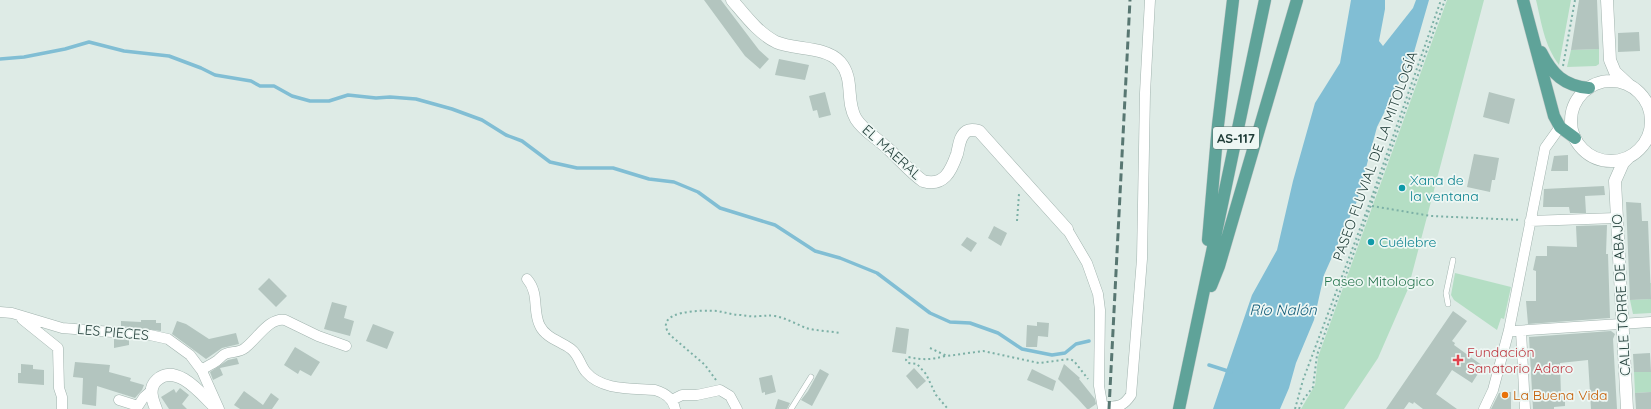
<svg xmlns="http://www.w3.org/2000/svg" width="1651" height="409" viewBox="0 0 1651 409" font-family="Quicksand,sans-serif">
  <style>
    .green { fill: #b4dec4 }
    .water { fill: #81bed4 }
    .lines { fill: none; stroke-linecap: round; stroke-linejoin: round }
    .stream { stroke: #81bed4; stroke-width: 3.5 }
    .building { fill: #b3c5bf }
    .service-casing { stroke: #a1b3ae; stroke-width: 6 }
    .minor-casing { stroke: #a1b3ae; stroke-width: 11 }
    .tertiary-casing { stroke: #a1b3ae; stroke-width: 13 }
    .primary-casing { stroke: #c0c8c7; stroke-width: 13 }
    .path { stroke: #7cb0a6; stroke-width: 2; stroke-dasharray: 2 3; stroke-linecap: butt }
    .service { stroke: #fff; stroke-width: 5 }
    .minor { stroke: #fff; stroke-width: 10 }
    .tertiary { stroke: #fff; stroke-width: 12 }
    .primary { stroke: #5fa399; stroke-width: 12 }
    .rail { stroke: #587772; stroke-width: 3; stroke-dasharray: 8 4; stroke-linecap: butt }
    .culture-dot { fill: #0f9aa8; stroke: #eef7f4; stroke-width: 1.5 }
    .health-dot { fill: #e0444e; stroke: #eef7f4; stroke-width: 1.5 }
    .food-dot { fill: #e8710a; stroke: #eef7f4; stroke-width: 1.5 }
    .labels { text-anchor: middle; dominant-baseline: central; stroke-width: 3.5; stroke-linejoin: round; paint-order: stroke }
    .shield { fill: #eef7f4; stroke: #5c736f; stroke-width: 1 }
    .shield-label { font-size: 13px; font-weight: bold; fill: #1e3b36 }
    .street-label { font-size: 14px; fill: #1e3b36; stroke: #eef7f4 }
    .culture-label { font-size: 14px; fill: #0d838f; stroke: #eef7f4; text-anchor: start }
    .park-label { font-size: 14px; fill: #26744d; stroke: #eef7f4 }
    .health-label { font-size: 14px; fill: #be3a42; stroke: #eef7f4; text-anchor: start }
    .food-label { font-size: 14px; fill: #c56008; stroke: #eef7f4; text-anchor: start }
    .water-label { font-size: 15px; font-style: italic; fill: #155e7a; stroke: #eef7f4 }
  </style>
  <rect width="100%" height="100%" fill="#deebe6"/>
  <path class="green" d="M1447,0H1484L1408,289L1378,358L1344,409H1301L1315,385L1318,357Z
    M1536,0H1571L1559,65C1544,44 1542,25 1536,0Z
    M1599,49V64L1596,66L1567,67L1571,50Z
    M1455,273L1511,287L1504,319L1501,318L1497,330L1454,300L1451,295Z
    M1650,283H1651V313L1633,314L1630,300L1651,299Z
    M1634,372H1651V392L1635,393Z"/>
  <path class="water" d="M1351,0H1385V9L1379,41L1383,46L1413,8L1416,0H1429L1410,66L1401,79L1377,127L1357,201L1324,275L1314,320L1296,363L1289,388L1280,409H1213L1252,295L1277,250L1293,181L1315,103L1340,63Z"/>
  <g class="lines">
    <path class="stream" d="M0,59L24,57L65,49L89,42L124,51L169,56L201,68L215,75L251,81L260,86H274L292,96L310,101H329L348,95L376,98L390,97L416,99L452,109L482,120L506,135L522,141L550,162L577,168H613L649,179L674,182L698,192L720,208L775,225L815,251L840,258L877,273L930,313L950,322L970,323L998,333L1022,349L1052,355L1065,353L1076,344L1089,341
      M1209,365L1231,372"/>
  </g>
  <path class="building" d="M704,0H721L759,50L769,59L760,69L745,56Z
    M1579,0H1597L1599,49L1571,50Z
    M1639,32L1640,51L1618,52V33Z
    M779,59L809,65L805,80L775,75Z
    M825,92L831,115L819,118L817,110L813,111L809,96Z
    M1489,92L1515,99L1509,124L1483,117Z
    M1474,154L1499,158L1495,180H1492L1490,192L1467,187Z
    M1568,155V171H1551L1554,156Z
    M1604,186L1605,195L1585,196L1586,213H1570L1569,207H1543L1544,189Z
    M1626,202L1641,203L1642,221H1648L1651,299L1630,300Z
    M1607,225L1606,254H1608L1610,318L1528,324L1526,301H1536V271L1533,270L1536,256H1547V246L1577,247L1576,226Z
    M994,226L1007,233L1001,246L988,238Z
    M967,237L977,243L971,252L961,245Z
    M269,278L287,296L276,307L258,289Z
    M332,302L347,306L344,318L354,321L350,336L324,329Z
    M1453,311L1467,321L1452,341L1455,343L1454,345L1483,366L1472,383L1452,370L1436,394L1457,409H1423L1414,402L1413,404L1409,402L1404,409H1386Z
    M141,320H156V323H161V331L121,326V321L141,322Z
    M177,321L186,324L209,339L236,333L239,344L222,348L206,359L172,334Z
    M1037,322L1049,323L1048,337L1038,336L1037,347H1026L1027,325L1037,326Z
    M373,324L394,332L387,349L366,341Z
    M896,327L909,329L906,354L892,352Z
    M1611,331L1615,334L1613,339L1617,409H1591L1588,360L1560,363L1561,396H1565V406L1554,407V409H1533L1529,337Z
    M114,339L129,340V345L114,348Z
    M295,347L320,362L311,376L300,370L298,374L284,365Z
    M1650,353L1651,372H1634L1633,354Z
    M237,358L239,364L220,368L223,375L213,380L210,372L228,360Z
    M75,362L110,365L109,372L131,378L130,381L144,385L142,390L135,398L97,386L96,406L82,404L83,378L73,377Z
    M21,364L33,365V369L44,370V385L18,383V373H21Z
    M1064,364L1080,378L1079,379L1095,399L1096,404L1089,409H1087L1078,399L1058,379Z
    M914,368L926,381L917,389L906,376Z
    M820,369L829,374L812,406L801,400L808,391Z
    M1032,369L1056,381L1053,391L1027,380Z
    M772,375L776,392L765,395V392L762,393L759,378Z
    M180,388L189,395L182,404L187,409H169L161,397L174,389L176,393Z
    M244,391L263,405L271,393L279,399L272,409H240L234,405Z
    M1511,392V409H1491L1499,393Z
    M1651,392V409H1636L1635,393Z
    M778,399L790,403L787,409H775Z"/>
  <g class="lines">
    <g class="service-casing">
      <path id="service" d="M1448,304L1446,293L1453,260
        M791,409L811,377"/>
    </g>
    <g class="minor-casing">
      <path id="minor" d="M1530,221L1616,218
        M1067,229L1087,263L1098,294L1100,310L1099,386L1103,409
        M527,279C540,294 532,311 540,326C546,338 560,341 571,349C579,355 580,365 586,372C602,391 633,388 655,390C665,393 673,398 675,409
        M0,312L12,313L62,328L150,335L168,339L190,355L202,371L219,409
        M22,319L58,348L59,388L62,397V409
        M1509,330L1514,331L1651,322
        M1521,331L1525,409
        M202,371C205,366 211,365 215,362C219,360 221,356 225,354C232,351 239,353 245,348C257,339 269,317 285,320L318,336L346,346
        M119,400L138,406L144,397L151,391
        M672,400L682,395H697L720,390L730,396L737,409
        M1103,407C1118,406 1122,408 1131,395L1142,259L1145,93L1150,0
        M1484,409L1493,390L1509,330L1545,148L1560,127"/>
    </g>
    <g class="tertiary-casing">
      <path id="tertiary" d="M732,0C745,15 758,33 776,42C794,50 826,46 840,62C855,79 845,101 856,119C863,130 875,137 885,146C898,157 909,171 923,181C944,187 951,171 957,154C959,147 959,136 967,131C971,129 975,130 979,131L1067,229
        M1607,0L1610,60L1615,72L1629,85
        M1571 121a40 40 0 1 1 80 0a40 40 0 1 1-80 0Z
        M156,409C152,399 148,388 157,380C177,362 203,396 217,409
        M1627,409L1615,181L1623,163L1629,157"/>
    </g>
    <g class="primary-casing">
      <path id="primary" d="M1523,0L1554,116L1560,127L1575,138
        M1541,52C1552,74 1564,86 1589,88
        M1208,240L1218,125L1233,0
        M1211,286L1219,266L1297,0
        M1179,409L1265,0"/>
    </g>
    <path class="path" d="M1563,66L1575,0
      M1372,206L1431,216L1521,220
      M1017,221L1019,194
      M930,348L947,356L983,351L1039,363L1070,359L1074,361L1088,379
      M945,356C931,360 922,360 908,357L906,360L908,363L917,364L926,374L936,395L948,409
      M716,380L705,365L670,335C651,310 703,310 717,311C725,312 732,315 741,315C747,316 753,317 759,316C765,316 769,315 775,316C786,318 796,324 806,328C817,331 829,331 840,333
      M1295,409L1303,380L1370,202L1441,0
      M1299,409L1303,400L1313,387L1317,355L1445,0"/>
    <use href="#service" class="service"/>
    <use href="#minor" class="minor"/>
    <use href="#tertiary" class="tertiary"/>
    <use href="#primary" class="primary"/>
    <path class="rail" d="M1109,409L1130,0"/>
  </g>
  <g class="culture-dot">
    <circle cx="1402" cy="188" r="4"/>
    <circle cx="1371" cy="242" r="4"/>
  </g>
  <path class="health-dot" d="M1456 354h4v4h4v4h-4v4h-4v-4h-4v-4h4z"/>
  <circle class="food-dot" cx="1505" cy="395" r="4"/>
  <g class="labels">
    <rect class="shield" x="1213" y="127" width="46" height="22" rx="3"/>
    <g class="shield-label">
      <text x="1236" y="138">AS-117</text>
    </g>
    <g class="street-label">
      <text transform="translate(892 152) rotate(42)">EL MAERAL</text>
      <text transform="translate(1375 156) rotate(-70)">PASEO FLUVIAL DE LA MITOLOGÍA</text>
      <text transform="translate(1621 295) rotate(-93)">CALLE TORRE DE ABAJO</text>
      <text transform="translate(113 332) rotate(5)">LES PIECES</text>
    </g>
    <g class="culture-label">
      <text x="1410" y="180">Xana de<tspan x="1410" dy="16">la ventana</tspan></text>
      <text x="1379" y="242">Cuélebre</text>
    </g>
    <g class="park-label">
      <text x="1379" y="281">Paseo Mitologico</text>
    </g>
    <g class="health-label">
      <text x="1467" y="352">Fundación<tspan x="1467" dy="16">Sanatorio Adaro</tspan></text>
    </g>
    <g class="food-label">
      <text x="1513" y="395">La Buena Vida</text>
    </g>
    <g class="water-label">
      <text x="1283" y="309">Río Nalón</text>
    </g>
  </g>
</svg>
